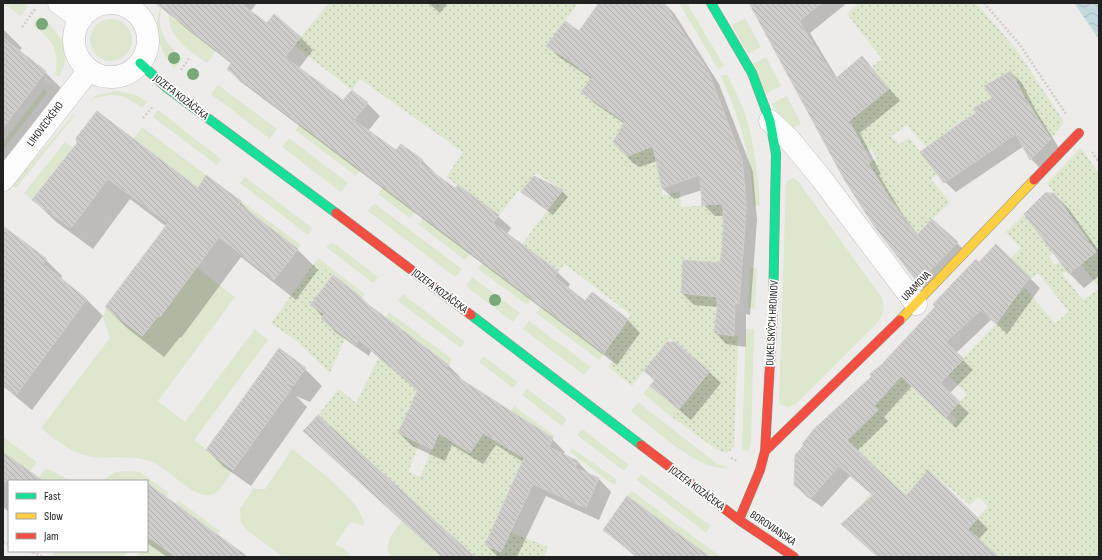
<svg xmlns="http://www.w3.org/2000/svg" width="1102" height="560" viewBox="0 0 1102 560" font-family="'Sofia Sans Condensed',sans-serif">
  <style>
    .grass { fill: #dce7cd }
    .garden { fill: url(#garden-dots) }
    .water { fill: url(#water-waves) }
    .shadow { fill: #0003 }
    .building { fill: url(#building-back-hatch); stroke: #d1cecc }
    .lines { fill: none; stroke-linecap: round; stroke-linejoin: round }
    .street-casing { stroke: #c2c1c0; stroke-width: 23 }
    .fast-casing { stroke: #969684; stroke-width: 10 }
    .slow-casing { stroke: #969684; stroke-width: 10 }
    .jam-casing { stroke: #969684; stroke-width: 10 }
    .path { stroke: #d5caca; stroke-width: 2.5; stroke-dasharray: 2 2; stroke-linecap: butt }
    .street { stroke: #fcfcfc; stroke-width: 22 }
    .fast { stroke: #16e098; stroke-width: 9 }
    .slow { stroke: #ffcf43; stroke-width: 9 }
    .jam { stroke: #f24e42; stroke-width: 9 }
    .tree { fill: #79a979 }
    .labels { text-anchor: middle; dominant-baseline: central; stroke-width: 3.5; stroke-linejoin: round; paint-order: stroke }
    .street-label { font-size: 11px; fill: #212121; stroke: #fff }
  </style>
  <defs>
    <pattern id="garden-dots" width="8" height="8" patternUnits="userSpaceOnUse"><rect width="8" height="8" fill="#dce7cd"/><path d="M2 2h.1M6 6h.1" fill="none" stroke="#bcc6b0" stroke-width="1.8" stroke-linecap="round"/></pattern>
    <pattern id="water-waves" width="16" height="10" patternUnits="userSpaceOnUse"><rect width="16" height="10" fill="#c2d9dd"/><path d="M0 5q4-4 8 0t8 0" fill="none" stroke="#a6babd"/></pattern>
    <pattern id="building-back-hatch" width="6" height="6" patternUnits="userSpaceOnUse"><rect width="6" height="6" fill="#cfcdcb"/><path d="M-1 5l2 2M0 0l6 6M5-1l2 2" fill="none" stroke="#b1b0ae"/></pattern>
  </defs>
  <rect width="100%" height="100%" fill="#eeecea"/>
  <path class="grass" d="M3,3H25L28,6L21,16Z
    M163,3C162,8 160,13 160,18C159,34 171,49 183,58L174,69C159,49 150,26 163,3Z
    M679,3H687L724,66L718,69Z
    M169,14L217,50L207,63C189,50 168,38 169,14Z
    M40,16C60,33 74,51 59,77L55,75C60,49 53,41 33,25Z
    M745,18L761,47L748,54L732,25Z
    M90 40a21 21 0 1 1 42 0a21 21 0 1 1-42 0Z
    M766,57L781,86L766,94L753,64Z
    M727,74C732,85 738,96 743,108C754,139 758,173 760,206L753,205C752,158 740,119 721,76Z
    M218,85L277,129L270,139L211,94Z
    M44,89L48,92L3,150V142Z
    M117,91L136,95L147,102L142,108C122,92 115,93 91,99L97,95Z
    M787,96L801,124L791,129L771,104Z
    M158,110L221,159L217,165L153,117Z
    M74,114L75,115L16,188L12,185Z
    M300,124L361,170L356,176L295,130Z
    M142,127L206,175L198,188L139,145V142L134,138Z
    M289,138L348,183L341,192L282,147Z
    M65,142L73,148L32,200L24,193Z
    M245,177L312,228L308,235L240,183Z
    M793,178L798,181L882,298C885,308 884,314 877,323L796,404L788,407L780,404L779,399L786,184L787,181Z
    M384,187L415,211L410,218L378,194Z
    M241,201L301,245L298,249L239,204Z
    M374,203L462,269L455,277L368,211Z
    M424,217L471,253L465,260L418,224Z
    M331,243L335,244L378,277L373,283L326,247Z
    M318,258L365,294L362,298L315,262Z
    M483,262L532,298L527,305L478,269Z
    M196,267L235,297L158,401L185,422L255,329L268,340L194,440L233,470C227,478 219,495 209,495C188,495 172,471 154,463C133,453 111,461 88,456C70,452 56,440 41,428L110,338L103,317L106,308L143,336L158,316L160,317Z
    M750,268H757L755,309L748,308Z
    M472,277L520,313L513,322L466,286Z
    M403,294L465,342L461,348L398,301Z
    M542,306L604,353L599,360L536,313Z
    M389,312L452,359L449,364L386,318Z
    M529,321L591,367L584,375L523,329Z
    M746,329H754L751,443L748,452L742,449Z
    M483,356L518,382L513,388L479,362Z
    M650,386L679,409L672,417L643,394Z
    M527,389L567,419L562,426L522,395Z
    M638,402L717,464L729,467C702,475 652,427 631,411Z
    M514,406L555,436L553,438L511,411Z
    M582,429L629,465L624,471L577,435Z
    M3,437L37,462L30,472L3,452Z
    M572,448L617,480L614,485L570,452Z
    M292,449C309,462 365,503 364,526L350,522L335,545L344,549L352,557H283L248,531L241,523L240,509L253,489H265Z
    M46,468L71,481H42L38,478Z
    M132,471L140,472L169,493L166,497L143,480L141,481H102L115,472Z
    M641,474L711,526L706,533L637,480Z
    M632,491L721,557H710L627,496Z
    M178,500L220,531L217,535L175,504Z
    M402,521L442,557H391L387,550L390,537Z
    M150,539L176,557H137L141,551H147V543Z
    M55,551H128L124,557H57L52,555Z"/>
  <path class="garden" d="M329,3H578L547,46L592,77L581,92L628,117L613,142L621,151L628,156L653,146L663,196L680,191L681,207L722,204L723,239L714,333L738,336L734,446L730,451L727,453L716,449L672,417L710,371L670,339L632,386L608,367L613,360L604,353L631,315L565,264L558,271L522,244L563,190L536,173L521,192L519,190L499,215L446,177L463,152L360,79L352,90L294,45Z
    M856,3H976L1016,49L1064,122L1051,139L1024,97L1011,71L984,86L992,98L974,108L976,113L960,122L926,147L907,125L891,136L899,144L909,138L921,153L924,152L944,169L931,179L950,202L917,235L895,208L868,163L877,158L871,149L865,152L835,96L870,104L889,89L874,70L873,65L882,59L847,14L857,5Z
    M1081,148L1099,174V288L1081,264L1096,252L1047,183Z
    M1024,214L1053,253L1049,257L1055,265L1060,262L1066,271L1062,274L1083,300L1099,289V446L1097,448L1099,450V557H999L959,538L988,506L978,497L970,505L928,470L878,527L857,510L885,477L847,440L878,410L874,406L901,376L953,425L957,420L946,409H953L967,394L948,375L996,324L1023,286L1055,323L1069,312L1038,273L1031,279L1011,258L1021,248L1006,232Z
    M315,262L333,275L310,305L324,314L322,319L347,320L362,298L330,373L297,341L271,323Z
    M379,357L427,394L419,401L411,405L398,433L418,442L425,427H427L408,471L420,477L439,432L470,452L483,433L524,458L496,519L512,528L511,532L548,547L544,557H475L318,415L339,389L356,403Z"/>
  <path class="water" d="M1074,3H1099V39Z"/>
  <path class="shadow" d="M179,3H257L250,12L267,24L300,37L313,50L299,68L344,102L352,91L368,104L380,116L368,131L396,152L422,160L435,173L434,174L498,216L511,228L507,234L557,272L570,284L568,288L586,302L592,294L628,320L640,333L617,365L241,82L228,69L232,64L183,26L170,14Z
    M428,3H448L440,13Z
    M600,3H664L674,13L719,84L753,172L757,220L750,315L746,314V347L726,344L715,332L718,307L694,305L682,293L721,264L724,216H715L703,204L702,190L674,199L662,188L657,161L640,167L633,163L621,150L625,124L594,103L583,92L592,79L559,57L548,46L580,32Z
    M751,3H847L810,33L837,78L862,57L900,101L860,133L881,174L879,175L903,215L918,235L957,243L968,254L930,294L918,283L875,225Z
    M3,29L22,48L19,52L45,72L63,90L3,170Z
    M1011,72L1022,83L1035,109L1060,150L1042,170L1031,159L1024,146L956,192L945,182L978,114L993,98Z
    M79,143L198,190L240,202L258,220L297,249L318,270L296,300L241,257L181,338L180,337L164,357L127,328L106,307L167,227L130,199L93,249L55,221L34,200Z
    M534,177L562,191L568,197L553,215L523,192Z
    M1054,194L1069,209L1099,251V276L1084,288L1070,274Z
    M3,241L46,260L62,276L61,279L87,300L103,316L32,410L3,386Z
    M996,245L1040,288L1007,334L992,319L956,353L973,370L949,394L969,413L956,428L912,386L884,417L888,421L857,451L906,497L977,518L988,529L978,540L996,557H878L874,496L850,476L822,507L806,496L795,485L872,377Z
    M362,298L371,308L448,365L461,378L459,380L552,439L565,452L563,455L578,462L590,475L599,479L611,492L599,520L546,496L517,557H498L486,545L523,462L496,445L483,464L452,445L445,461L412,446L399,433L418,391L371,351L369,356L335,332L312,305Z
    M279,350L305,369L322,386L310,402L296,396L307,407L251,486L224,467L207,450Z
    M645,371L709,372L721,383L691,420L651,386L655,381Z
    M3,454L40,481H9V512L3,507Z
    M147,484L246,557H167L147,543Z
    M604,530L705,557H636Z"/>
  <path class="building" d="M155,3H240L267,23L274,14L301,37L285,57L343,100L352,90L368,103L354,120L396,150L401,144L423,160L420,163L455,188L458,185L499,215L493,223L558,271L555,277L585,301L592,292L628,319L604,353L227,69L232,62Z
    M599,3H664L708,71L742,160L744,178L746,207L744,240L739,304L735,303L734,336L714,333L718,301H716L717,297L681,293L683,260L720,263L723,239V204L702,205L700,175L662,188L653,146L628,156L621,151L613,142L625,122L581,92L592,77L579,68L580,67L546,46L565,21L579,31Z
    M749,3H822L799,21L835,79L862,56L889,89L849,121L871,162L868,163L892,202L917,235L932,219L958,242L918,283L874,226L844,179Z
    M3,38L46,71L3,128Z
    M1011,71L1024,97L1051,139L1030,160L1016,134L944,183L920,152L960,123L976,113L974,108L992,98L984,86Z
    M97,111L198,188L206,175L241,201L239,204L298,249L274,280L219,237L160,317L158,316L142,336L105,307L168,223L108,179L71,228L32,200L77,143L76,138Z
    M534,176L563,190L547,210L521,192Z
    M1045,193H1054L1096,252L1069,274L1024,214Z
    M3,226L47,259L43,264L87,299L16,395L3,384Z
    M996,244L1030,277L996,324L981,310L946,342L964,359L940,383L960,402L945,418L901,376L874,406L878,410L847,440L906,496L928,470L978,518L968,529L999,557H878L841,524L873,495L839,466L811,498L794,485L795,455L803,446V443L814,429L871,377L870,374L882,364L935,307L933,304L976,259L979,262Z
    M333,275L362,298L361,299L449,365L445,369L553,438L549,447L578,461L575,468L599,478L586,508L533,484L501,552L485,545L524,458L483,433L470,453L439,433L432,449L398,433L418,390L358,339L356,345L321,319L324,314L310,305Z
    M667,342H675L710,371L679,409L650,386L655,379L644,371Z
    M279,348L306,368L293,386L281,380L291,389L233,470L206,450Z
    M318,415L345,439L475,557H442L303,431Z
    M3,452L43,481H3Z
    M147,483L196,519L248,557H176L147,536Z
    M627,496L668,526L710,557H638L603,530Z"/>
  <g class="lines">
    <g class="street-casing">
      <path id="street" d="M59,3L81,19
        M74 40a37 37 0 1 1 74 0a37 37 0 1 1-74 0Z
        M770,121L788,138L821,178L916,304
        M3,180L89,70"/>
    </g>
    <g class="fast-casing">
      <path id="fast" d="M711,3L752,73L770,121L776,154L773,310
        M140,63L167,88L336,213
        M471,315L641,445"/>
    </g>
    <g class="slow-casing">
      <path id="slow" d="M900,320L1034,180"/>
    </g>
    <g class="jam-casing">
      <path id="jam" d="M1034,180L1079,133
        M336,213L471,315
        M641,445L739,520L794,557
        M765,451L900,320
        M739,520L760,470L765,451L773,310"/>
    </g>
    <path class="path" d="M984,3L1020,45L1066,114
      M22,27L35,9
      M181,70L190,57
      M45,79L49,82
      M143,118L153,106
      M1092,152L1099,162
      M731,458L737,461
      M3,542L9,544
      M29,551L44,557"/>
    <use href="#street" class="street"/>
    <use href="#fast" class="fast"/>
    <use href="#slow" class="slow"/>
    <use href="#jam" class="jam"/>
  </g>
  <g class="tree">
    <circle cx="42" cy="24" r="6"/>
    <circle cx="174" cy="58" r="6"/>
    <circle cx="193" cy="74" r="6"/>
    <circle cx="495" cy="300" r="6"/>
  </g>
  <g class="labels">
    <g class="street-label">
      <text transform="translate(181 97) rotate(38)">JOZEFA KOZÁČEKA</text>
      <text transform="translate(45 124) rotate(-53)">LIHOVECKÉHO</text>
      <text transform="translate(916 286) rotate(-46)">URAMOVA</text>
      <text transform="translate(440 291) rotate(37)">JOZEFA KOZÁČEKA</text>
      <text transform="translate(772 323) rotate(-87)">DUKELSKÝCH HRDINOV</text>
      <text transform="translate(697 488) rotate(37)">JOZEFA KOZÁČEKA</text>
      <text transform="translate(773 528) rotate(34)">BOROVIANSKA</text>
    </g>
  </g>
  <rect width="1102" height="560" fill="none" stroke="#212121" stroke-width="8"/>
  <rect x="8" y="480" width="140" height="72" fill="#ffffff" stroke="#a6a6a6"/>
  <rect x="16" y="493" width="20" height="6" fill="#16e098" stroke="#a6a6a6"/>
  <text x="44" y="500" font-size="12" fill="#212121">Fast</text>
  <rect x="16" y="513" width="20" height="6" fill="#ffcf43" stroke="#a6a6a6"/>
  <text x="44" y="520" font-size="12" fill="#212121">Slow</text>
  <rect x="16" y="533" width="20" height="6" fill="#f24e42" stroke="#a6a6a6"/>
  <text x="44" y="540" font-size="12" fill="#212121">Jam</text>
</svg>
